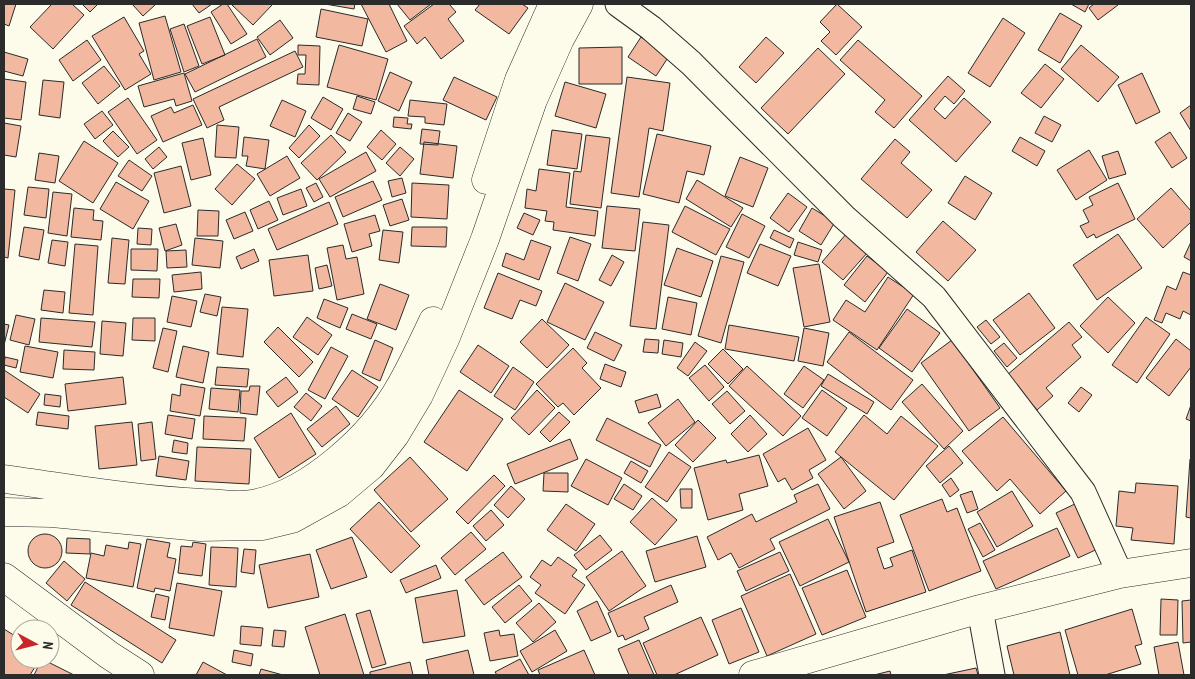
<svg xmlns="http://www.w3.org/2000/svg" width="1195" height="679" viewBox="0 0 1195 679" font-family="'PT Sans Narrow',sans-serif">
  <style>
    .building { fill: #f2b8a0; stroke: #2b2b2b }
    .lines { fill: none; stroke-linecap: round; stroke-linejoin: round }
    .minor-casing { stroke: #2b2b2b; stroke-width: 27 }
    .tertiary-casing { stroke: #2b2b2b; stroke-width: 29 }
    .primary-casing { stroke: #2b2b2b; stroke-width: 29 }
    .minor { stroke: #fdfbea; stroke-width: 25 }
    .tertiary { stroke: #fdfbea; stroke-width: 28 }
    .primary { stroke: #fdfbea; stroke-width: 28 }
  </style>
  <rect width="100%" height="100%" fill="#fdfbea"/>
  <path class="building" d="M4,4H16L9,26L4,24Z
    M52,4H72L84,15L53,49L30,27Z
    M82,4H98L90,12Z
    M132,4H156L143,16Z
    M192,4H212L199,13Z
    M223,4H227L247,34L231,44L211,12Z
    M231,4H273L253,25Z
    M325,4H355L354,9Z
    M361,4H389L407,41L386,52Z
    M397,4H431L410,20Z
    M434,4H449L456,12L448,19L464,41L441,59L425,37L417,44L404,26Z
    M480,4H522L528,8L509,34L475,10Z
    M837,4L862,27L836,55L821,41L830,32L820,22Z
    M1071,4H1089L1085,12Z
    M1094,4H1117L1118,5L1098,20L1089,8Z
    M321,9L368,19L362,46L316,37Z
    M1060,13L1082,26L1060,63L1038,50Z
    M165,16L181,72L154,80L139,23Z
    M124,17L144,51L139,54L151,74L125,90L92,36Z
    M210,17L225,55L202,64L187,26Z
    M1003,18L1025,33L990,87L968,73Z
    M280,20L293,38L270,55L257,37Z
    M184,24L199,66L184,72L170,29Z
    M641,37L669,56L656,76L628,57Z
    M766,37L784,53L756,83L739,67Z
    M257,39L266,57L195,92L185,74Z
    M87,40L101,60L73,81L59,60Z
    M858,40L922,96L894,128L875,112L885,100L840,60Z
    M298,45L320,46L319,85L297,84L298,74H305L306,55H298Z
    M339,45L388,59L376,100L327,87Z
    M1081,45L1119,77L1098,102L1061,69Z
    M622,47V84H579V48Z
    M818,48L845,74L788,134L761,108Z
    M295,51L303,67L219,107L224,120L207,128L193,99Z
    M4,52L28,59L23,76L4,71Z
    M1045,64L1064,79L1041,108L1021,93Z
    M104,66L120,86L98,104L82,83Z
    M390,72L412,82L399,111L378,101Z
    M184,73L192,101L176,106L174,99L144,107L138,86Z
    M1142,73L1160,112L1136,124L1118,85Z
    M948,76L965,91L954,104L945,96L934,109L945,119L964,98L991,122L956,162L909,120Z
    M454,77L497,97L486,120L443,100Z
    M627,77L670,83L663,131L649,128L639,197L611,193Z
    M4,79L26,82L21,120L4,118Z
    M43,80L64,82L60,118L39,115Z
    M565,82L606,94L596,128L555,116Z
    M357,96L375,102L371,114L353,109Z
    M323,97L343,109L331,130L311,118Z
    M128,98L157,140L137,154L108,112Z
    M282,100L306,111L295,137L270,126Z
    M410,100L447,104L444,125L425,123V117L408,116Z
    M193,105L202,125L163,142L151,116L171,107L174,113Z
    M1191,105V131L1180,113Z
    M102,111L113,125L95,139L84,124Z
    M348,113L362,122L350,141L336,133Z
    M1044,116L1061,125L1052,142L1035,133Z
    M394,117L408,118L407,124H412L411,129L393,127Z
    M4,123L21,126L16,157L4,155Z
    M217,125L239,127L236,158L215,157Z
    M309,125L320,136L299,158L289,148Z
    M422,129L440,131L438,145L420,144Z
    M381,130L396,144L382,160L367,147Z
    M552,130L582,134L577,169L547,165Z
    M113,131L129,147L118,157L103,141Z
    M1170,132L1187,158L1172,168L1155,142Z
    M657,134L711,146L704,175L687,171L679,203L643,194Z
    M331,135L346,152L317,180L301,163Z
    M586,135L610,138L601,208L570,204L574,171L581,172Z
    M244,137L269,140L265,169L246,166L248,156H242Z
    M1020,137L1045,151L1037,166L1012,151Z
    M203,138L211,175L191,180L182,143Z
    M895,139L910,152L901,163L932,190L907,218L861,179Z
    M84,141L118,163L93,203L59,181Z
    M424,142L457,146L453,178L420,174Z
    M159,147L167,157L153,169L145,159Z
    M400,147L414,159L400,176L386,163Z
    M1089,150L1107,180L1076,200L1057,170Z
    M1118,151L1126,174L1109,179L1102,156Z
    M366,152L376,171L330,197L319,179Z
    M39,153L59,156L55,183L35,180Z
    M287,156L300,178L270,196L257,174Z
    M740,157L768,168L753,207L725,196Z
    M129,160L152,176L142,191L118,176Z
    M237,164L255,179L232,205L215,189Z
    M181,166L191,206L164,213L154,173Z
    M539,169L570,173L566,207L598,211L595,236L553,230L554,222L545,221L547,211L525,208L527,189L536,191Z
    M965,176L992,193L975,220L948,203Z
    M402,178L406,193L392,197L388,181Z
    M697,180L743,208L731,227L686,199Z
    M373,181L382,200L343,217L335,197Z
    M116,182L149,201L133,229L100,209Z
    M316,183L323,197L314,202L306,188Z
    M412,183L449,185L447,219L411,217Z
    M1118,183L1135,219L1096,238L1094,234L1087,238L1080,226L1089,222L1083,210L1093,205L1089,197Z
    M28,187L49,189L46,218L24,215Z
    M1171,188L1191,211V222L1163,248L1137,219Z
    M4,189L15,190L8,258L4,257Z
    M301,189L307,206L283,215L277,198Z
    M53,192L72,194L67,236L48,233Z
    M788,193L807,207L789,232L770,218Z
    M402,199L409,220L390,226L383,205Z
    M269,201L278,220L258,229L250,210Z
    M329,202L338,224L277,250L268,229Z
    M607,206L640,209L635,251L602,248Z
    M685,206L730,229L716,255L672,232Z
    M74,208L94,210L93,220L103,221L101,240L71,237Z
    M812,208L835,222L821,245L799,231Z
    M198,210L219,211L218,236H197Z
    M245,212L253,231L234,239L226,220Z
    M524,213L540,220L533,235L517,228Z
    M742,214L765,226L749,258L726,247Z
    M375,215L380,231L369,234L372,246L352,252L344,224Z
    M943,221L976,250L948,281L916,252Z
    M643,222L669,225L656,329L630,326Z
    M176,224L182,245L165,251L159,228Z
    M24,227L44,230L39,260L19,256Z
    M412,227H447L446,247L411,246Z
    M138,228L152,229L151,245L137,244Z
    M383,230L403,232L399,263L379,260Z
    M774,230L794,239L790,248L770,238Z
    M847,233L868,252L843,280L822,262Z
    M1118,234L1142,268L1097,300L1073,265Z
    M570,237L591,244L578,281L557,273Z
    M112,238L129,240L125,284L108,283Z
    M195,238L223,241L220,268L192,265Z
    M52,240L68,242L65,266L48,263Z
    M531,240L551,247L539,280L502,266L506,253L524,260Z
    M798,242L822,250L818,262L794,255Z
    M1191,242V261L1184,257Z
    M75,244L98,246L93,315L69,313Z
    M760,244L791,256L778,286L747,273Z
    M343,245L346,259L357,257L364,294L337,300L327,248Z
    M677,248L713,261L701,297L664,285Z
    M131,249H158L157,271L131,270Z
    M254,249L259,261L241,269L236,257Z
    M186,250L187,267L167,268L166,251Z
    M308,255L313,291L274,296L269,260Z
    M612,255L624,262L611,286L599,280Z
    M721,256L744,262L721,343L698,336Z
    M867,256L888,272L865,302L844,285Z
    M819,264L830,322L804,327L793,268Z
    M327,265L332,286L319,289L315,268Z
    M201,272L202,289L174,292L172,275Z
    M1183,272L1191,275V315L1183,311L1180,319L1166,313L1162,323L1154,320L1167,286L1176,290Z
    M498,273L542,291L536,306L520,300L512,319L484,308Z
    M888,277L914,294L877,350L833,320L846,300L865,312Z
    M133,279H160L159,298L132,297Z
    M565,283L604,302L585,340L547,322Z
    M380,284L409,295L396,330L367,319Z
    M44,290L65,292L63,313L41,310Z
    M1029,293L1055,328L1020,355L993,320Z
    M205,294L221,297L217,316L200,312Z
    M172,296L197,301L191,327L167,322Z
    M668,297L697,303L691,335L662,329Z
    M1108,297L1135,323L1108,353L1080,326Z
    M324,299L348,308L340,328L317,318Z
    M222,307L248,309L243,357L217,354Z
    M907,309L940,333L912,372L879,348Z
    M352,314L377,324L371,339L346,329Z
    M16,315L35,319L29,345L10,340Z
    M307,317L332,335L318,355L293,337Z
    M1146,317L1170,334L1137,383L1112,365Z
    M41,318L95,322L92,347L39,342Z
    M133,318H155V341L132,340Z
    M542,319L569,345L547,368L520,342Z
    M986,320L1000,337L991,344L977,327Z
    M102,321L126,323L123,356L100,354Z
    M1069,322L1082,337L1072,345L1081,357L1046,388L1053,396L1037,410L1007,375Z
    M4,324L9,325L4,345Z
    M729,325L799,337L794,361L725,349Z
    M278,327L313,362L299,377L264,342Z
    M163,328L177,331L168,372L153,368Z
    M804,328L829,333L823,366L798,361Z
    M595,332L622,345L614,361L587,348Z
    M849,332L913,380L891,410L827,362Z
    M645,339L659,340L658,353L643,352Z
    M1176,339L1191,351V367L1169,396L1146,378Z
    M375,340L393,348L380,381L362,373Z
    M664,340L683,343L681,357L662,354Z
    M952,340L1000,408L969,431L921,363Z
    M695,342L707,351L688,376L677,368Z
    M1004,343L1017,358L1007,367L994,351Z
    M478,345L509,366L491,393L460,372Z
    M25,346L58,352L53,378L20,372Z
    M183,346L209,352L203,383L176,377Z
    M331,347L348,356L325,399L308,390Z
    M573,348L587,363L582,368L601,388L574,415L563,403L558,407L536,384Z
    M723,349L743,369L728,384L708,364Z
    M64,350L95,352L94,370L63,369Z
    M5,357L18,360L16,368L4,365Z
    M605,364L626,372L621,387L600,379Z
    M705,365L724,387L709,401L689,378Z
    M747,366L801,416L783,436L729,386Z
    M804,366L824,380L803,408L784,394Z
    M217,367L249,369L247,387L215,385Z
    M513,367L534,382L515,410L494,396Z
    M4,370L40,394L28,413L4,397Z
    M352,370L378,387L358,417L332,399Z
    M828,374L874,402L867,414L821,386Z
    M123,377L126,404L68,411L65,384Z
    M286,377L298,392L278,407L266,392Z
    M181,384L205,388L200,416L170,411L172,394L180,396Z
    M922,384L963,431L944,449L902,402Z
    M250,386H260L257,415L240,413L241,391H249Z
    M1081,387L1092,395L1079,412L1068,403Z
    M211,388L240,390L238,412L209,409Z
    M459,390L503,419L467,471L424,442Z
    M537,390L555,408L529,435L511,418Z
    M822,390L847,408L827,436L802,418Z
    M727,391L745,411L730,424L712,404Z
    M306,393L322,406L311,421L294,407Z
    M45,394L61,396L60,407L44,405Z
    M657,394L661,407L639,413L635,401Z
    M678,399L695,422L666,446L648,423Z
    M1191,405V421L1186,419Z
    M336,406L350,424L322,447L307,429Z
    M38,412L69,416L68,429L36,425Z
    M559,412L570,422L550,442L540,432Z
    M291,413L316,454L279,478L254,438Z
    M168,415L195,419L192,439L165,434Z
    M750,415L767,434L748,452L731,434Z
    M864,415L887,434L901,416L938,446L894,500L835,452Z
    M204,416L246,418L244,441L203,439Z
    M1003,417L1066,491L1040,514L1010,479L997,491L962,451Z
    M607,418L661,445L650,467L596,440Z
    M698,420L716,438L693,462L675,445Z
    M132,422L137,465L99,469L95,426Z
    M152,422L156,459L141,461L138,424Z
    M808,428L826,460L809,470L813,478L792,490L785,478L778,482L763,454Z
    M570,439L578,459L515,484L507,464Z
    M174,440L188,443L187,454L172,452Z
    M949,446L963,463L940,483L926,466Z
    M197,447L251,449L249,484L195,481Z
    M669,452L691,467L667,502L645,487Z
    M759,455L768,486L739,494L743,510L708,520L694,468L726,460L727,463Z
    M159,456L189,461L186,480L156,476Z
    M410,457L448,499L411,532L374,490Z
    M841,457L866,491L844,509L818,474Z
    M586,459L622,478L608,505L571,486Z
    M1190,459H1191V518L1186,517Z
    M631,461L648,471L641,483L624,473Z
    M544,473H568V492L543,491Z
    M494,475L505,486L468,524L456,512Z
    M951,478L959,490L950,497L942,485Z
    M1136,483L1178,486L1174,544L1131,540L1133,528L1116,526L1119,491L1135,493Z
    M624,484L642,496L633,510L614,499Z
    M818,484L830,509L770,539L775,549L739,568L731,553L718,560L707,537L752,514L756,522L797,502L794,495Z
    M511,486L525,499L508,518L494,505Z
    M680,489H692V508H681Z
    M972,491L978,509L967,513L960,495Z
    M1012,491L1033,526L997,547L977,512Z
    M652,498L677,520L655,545L630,522Z
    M942,499L947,512L957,508L981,571L929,591L900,515Z
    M379,502L420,546L391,573L350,529Z
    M880,502L894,542L877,548L884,569L893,566L890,558L912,550L926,592L866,612L834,517Z
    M1079,502L1102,547L1078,558L1056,513Z
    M566,504L595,524L576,551L547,530Z
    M491,510L504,525L486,541L473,526Z
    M828,519L849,562L800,586L779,542Z
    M980,523L995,550L983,557L968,529Z
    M1057,528L1070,556L996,589L983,561Z
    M471,532L486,549L455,575L441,558Z
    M28 551a17 17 0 1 1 34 0a17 17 0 1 1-34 0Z
    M600,535L612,550L586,570L574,555Z
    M697,536L706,567L655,582L646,551Z
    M352,537L367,577L331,589L316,550Z
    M67,538L90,539V554L66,553Z
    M147,539L170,543L167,557L176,559L170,591L155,588L154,592L137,588Z
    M129,542L141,544L133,587L86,578L91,553L104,556L106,545L128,549Z
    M193,542L206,544L202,576L178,573L181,546L192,547Z
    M211,547L238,548L236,587L209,585Z
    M244,549L256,550L254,574L241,572Z
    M622,551L646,586L609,611L586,577Z
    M503,552L522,577L484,605L465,580Z
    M780,552L789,571L746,591L737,571Z
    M310,554L319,597L268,608L259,565Z
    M558,557L577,570L572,576L585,585L565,614L535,593L541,585L530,577L542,560L551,566Z
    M64,561L85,579L67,601L46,583Z
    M436,565L441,578L406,593L400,580Z
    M847,570L866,617L822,635L802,588Z
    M790,574L816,634L767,656L741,596Z
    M85,582L176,640L162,663L71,605Z
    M177,583L222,591L214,636L169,628Z
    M519,585L532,601L505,623L492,607Z
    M671,585L678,602L644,617L649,629L625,640L623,635L618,637L608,613Z
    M457,590L465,636L423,643L415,598Z
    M156,594L169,597L165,620L151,617Z
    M1161,599L1178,600L1177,635H1160Z
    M1191,600V642L1183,643L1182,601Z
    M597,601L611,632L591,641L577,611Z
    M539,603L556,622L533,642L516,623Z
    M741,608L759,652L729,664L712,620Z
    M1132,609L1142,644L1135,646L1141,664L1105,675H1078L1065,630Z
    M370,610L386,664L372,668L356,614Z
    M345,614L364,675H320L305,627Z
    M701,617L718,655L674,675H657L643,643Z
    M241,626L263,628L261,646L240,644Z
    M4,629L20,639V659H40L30,675H4Z
    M274,630L286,631L284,647L272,646Z
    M499,630L500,636L514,634L518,656L490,661L484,633Z
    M555,630L567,651L532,672L520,651Z
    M1060,632L1070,675H1014L1007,646Z
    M639,640L654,675H629L618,649Z
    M1178,642L1184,675H1159L1154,647Z
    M234,650L253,654L251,666L232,662Z
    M468,650L474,675H429L426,660Z
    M584,650L595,675H540L538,670Z
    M42,659L74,675H34Z
    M520,659L529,675H497L495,672Z
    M203,662L227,675H196Z
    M410,662L413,675H370V672Z
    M976,668L978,675H943Z
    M261,669L283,675H259Z
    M890,671L891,675H874Z"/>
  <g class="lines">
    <g class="minor-casing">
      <path id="minor" d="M618,4L651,28L691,63L844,217L934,297L1083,492L1120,574
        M980,609L992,675"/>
    </g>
    <g class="tertiary-casing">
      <path id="tertiary" d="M4,577L109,655L140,675
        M753,675L980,609L1120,574L1191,563"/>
    </g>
    <g class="primary-casing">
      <path id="primary" d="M486,180L519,80L553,4
        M4,479C70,488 136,500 203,503C218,503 236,507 252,504C310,494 373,435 401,385C413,364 423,342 433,321
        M4,512L52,513L200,527L263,526L292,519L339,493L371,466L395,435L419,395L446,337L485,239L533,100L560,39L579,4"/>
    </g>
    <use href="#minor" class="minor"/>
    <use href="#tertiary" class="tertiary"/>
    <use href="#primary" class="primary"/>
  </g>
  <rect width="1195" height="679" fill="none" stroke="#2b2b2b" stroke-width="10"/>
  <g transform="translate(35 644) rotate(97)"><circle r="24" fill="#fdfbea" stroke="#a9a89e"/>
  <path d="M0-4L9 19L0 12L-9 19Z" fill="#c62828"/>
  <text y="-8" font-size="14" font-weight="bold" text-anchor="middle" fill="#2b2b2b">N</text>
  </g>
</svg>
